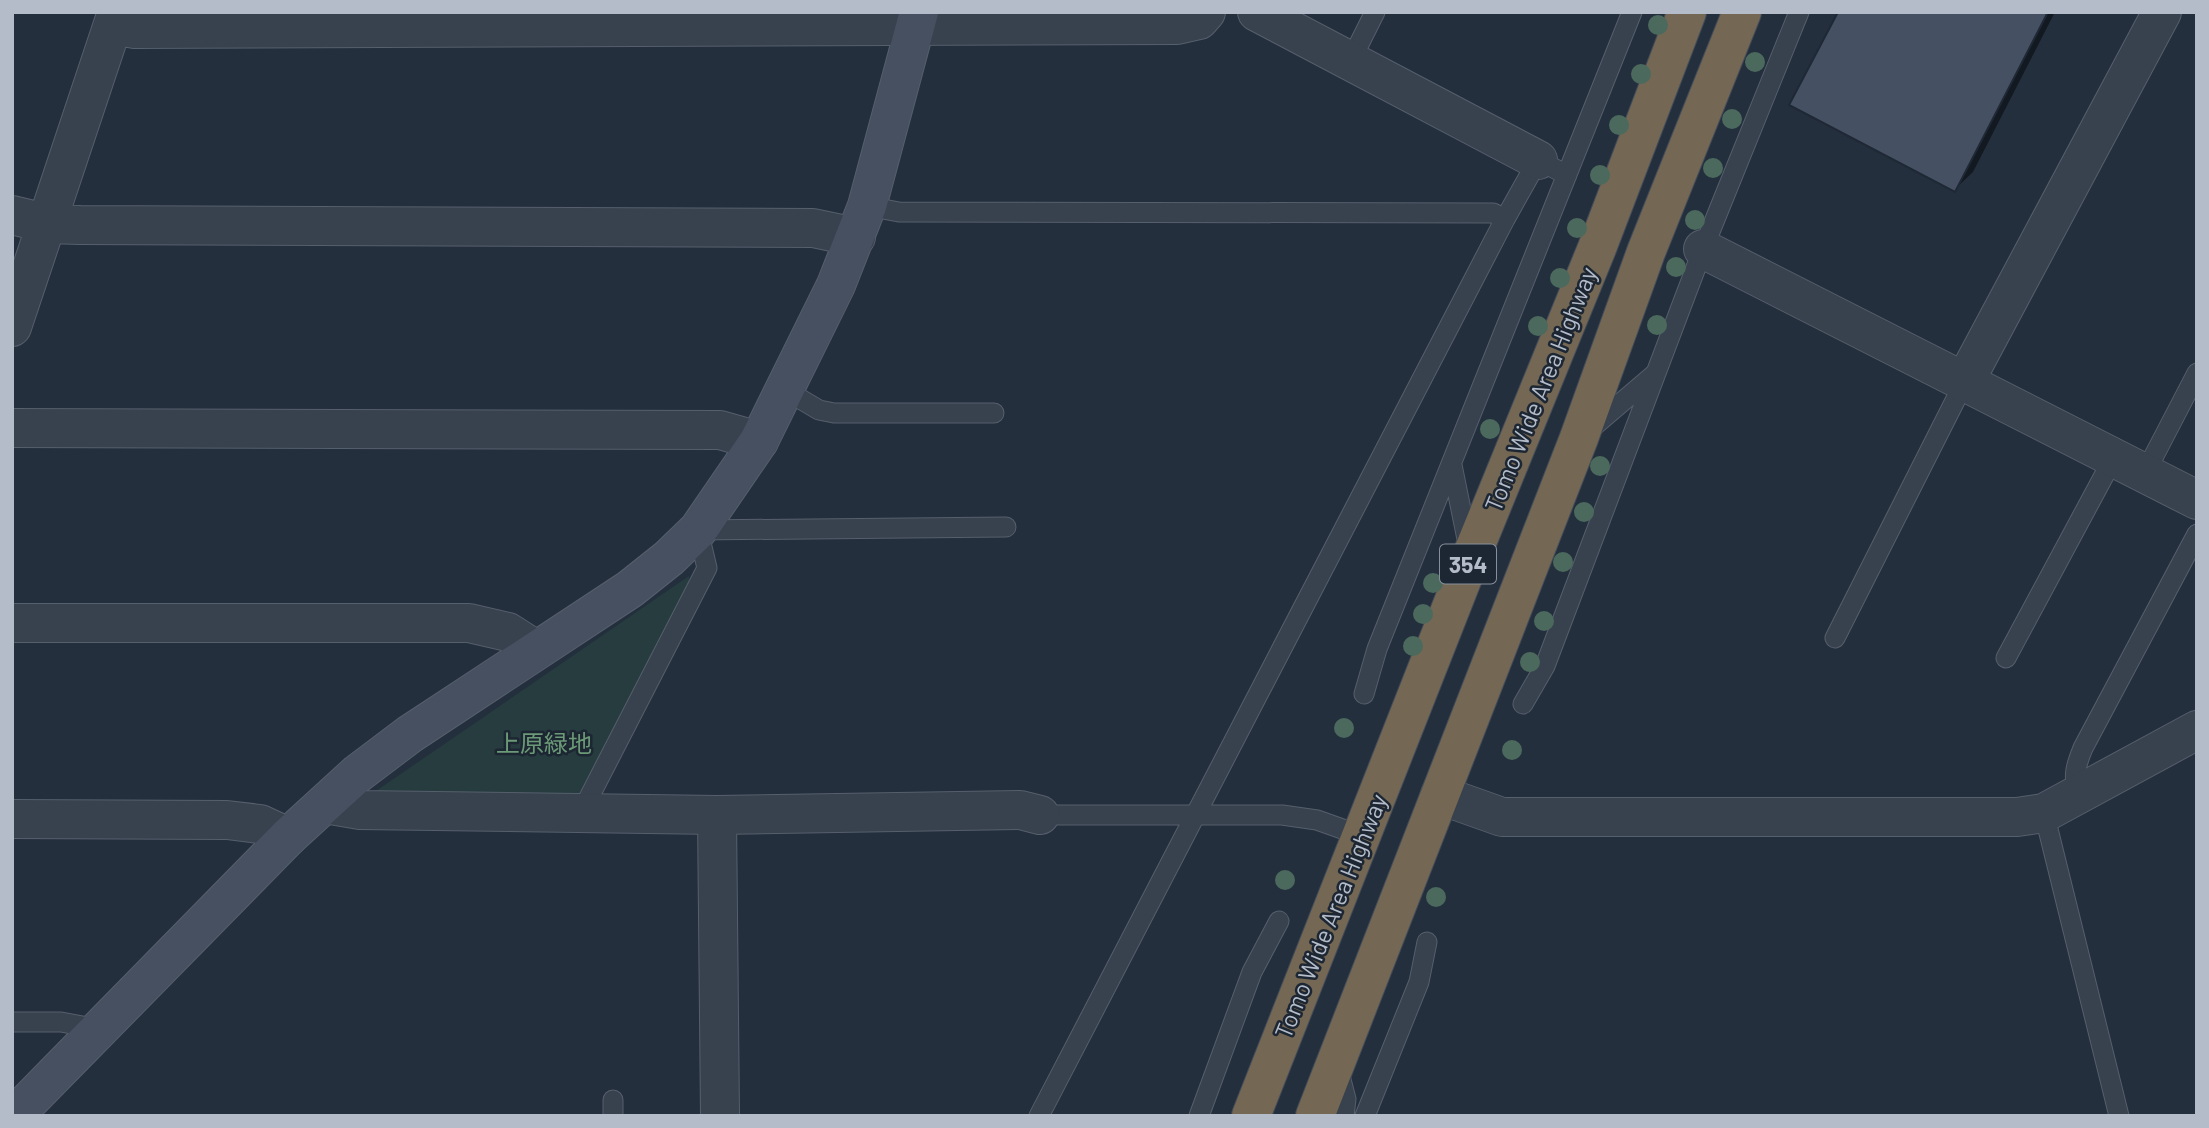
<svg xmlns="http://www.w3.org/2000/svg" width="2209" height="1128" viewBox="0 0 2209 1128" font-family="Barlow,'Noto Sans JP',sans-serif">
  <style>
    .green { fill: #263c3f }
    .shadow { fill: #0007 }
    .building { fill: #455162; stroke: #1f2835; stroke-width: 2 }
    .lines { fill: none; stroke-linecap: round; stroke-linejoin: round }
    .lane-casing { stroke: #565f6c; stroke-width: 21 }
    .street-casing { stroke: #565f6c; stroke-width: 40 }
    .secondary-casing { stroke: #565f6c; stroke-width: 40 }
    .highway-casing { stroke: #434c59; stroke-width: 40 }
    .lane { stroke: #38414e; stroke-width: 19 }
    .street { stroke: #38414e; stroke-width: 38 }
    .secondary { stroke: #465061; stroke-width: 38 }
    .highway { stroke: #746855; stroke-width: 38 }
    .tree { fill: #4b6a5d }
    .labels { text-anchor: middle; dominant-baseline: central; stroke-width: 5; stroke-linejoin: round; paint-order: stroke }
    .shield { fill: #1d2633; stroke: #878f9c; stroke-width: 2 }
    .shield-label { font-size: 23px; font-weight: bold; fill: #b4bcc9 }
    .street-label { font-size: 24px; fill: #b4bcc9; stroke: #1d2633 }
    .park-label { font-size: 24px; fill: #6b9a76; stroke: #1d2633 }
  </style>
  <rect width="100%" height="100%" fill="#242f3e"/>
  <path class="green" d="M689,576V588L577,798L373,793Z"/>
  <path class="shadow" d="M1840,12H2055L1973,172L1955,189Z"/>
  <path class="building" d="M1838,12H2048L1955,192L1789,105Z"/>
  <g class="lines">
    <g class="lane-casing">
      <path id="lane" d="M1350,62L1375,12
        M867,206L899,212L1493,213L1505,219
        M785,390L819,410L834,413H994
        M1588,431L1656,373
        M1452,465L1469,549
        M2145,473L2197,373
        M1835,638L1965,381
        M2006,658L2114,457
        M1364,694L1377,649L1632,12
        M1523,704L1545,666L1703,249L1799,12
        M2079,795C2072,777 2076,765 2083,748L2197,534
        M581,813L707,568L698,530L1006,527
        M2044,813L2119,1116
        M1040,815H1282L1317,820L1362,836
        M12,1022H61L98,1029
        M1338,1068L1346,1099L1344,1116
        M613,1116V1100
        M1039,1116L1505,219L1538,160L1567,175
        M1199,1116L1252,972L1279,921
        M1365,1116L1419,982L1427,942"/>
    </g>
    <g class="street-casing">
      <path id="street" d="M1257,12L1538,160
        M113,25L135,29L1177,25L1199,20L1206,12
        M12,215L49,224L80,225L813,228L856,237
        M1703,249L2197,500
        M12,327L117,12
        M1965,381L2162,12
        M12,428L720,430L759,441
        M12,623H469L508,632L536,650
        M1440,795L1502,817H2017L2044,813L2197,730
        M325,804L360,810L717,815L1020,810L1040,815
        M717,815L720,1116
        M12,819L227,820L260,824L288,837"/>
    </g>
    <g class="secondary-casing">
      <path id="secondary" d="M14,1116L288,837L357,774L410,734L630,589L669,558L698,530L759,441L836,285L867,206L919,12"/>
    </g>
    <g class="highway-casing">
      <path id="highway" d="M1251,1116L1471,557L1597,248L1687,12
        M1315,1116L1579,438L1646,252L1742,12"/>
    </g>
    <use href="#lane" class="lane"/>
    <use href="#street" class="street"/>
    <use href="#secondary" class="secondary"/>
    <use href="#highway" class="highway"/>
  </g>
  <g class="tree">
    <circle cx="1658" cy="25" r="10"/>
    <circle cx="1755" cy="62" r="10"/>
    <circle cx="1641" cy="74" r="10"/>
    <circle cx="1732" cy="119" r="10"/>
    <circle cx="1619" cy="125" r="10"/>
    <circle cx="1713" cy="168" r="10"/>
    <circle cx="1600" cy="175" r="10"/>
    <circle cx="1695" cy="220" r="10"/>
    <circle cx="1577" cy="228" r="10"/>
    <circle cx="1676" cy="267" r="10"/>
    <circle cx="1560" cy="278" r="10"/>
    <circle cx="1657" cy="325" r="10"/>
    <circle cx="1538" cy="326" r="10"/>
    <circle cx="1490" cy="429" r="10"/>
    <circle cx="1600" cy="466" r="10"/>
    <circle cx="1584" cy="512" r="10"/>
    <circle cx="1563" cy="562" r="10"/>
    <circle cx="1433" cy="583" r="10"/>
    <circle cx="1423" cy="614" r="10"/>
    <circle cx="1544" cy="621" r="10"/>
    <circle cx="1413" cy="646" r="10"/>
    <circle cx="1530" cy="662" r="10"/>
    <circle cx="1344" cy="728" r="10"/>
    <circle cx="1512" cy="750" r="10"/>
    <circle cx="1285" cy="880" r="10"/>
    <circle cx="1436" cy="897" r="10"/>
  </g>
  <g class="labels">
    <rect class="shield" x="1440" y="544.5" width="56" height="39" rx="5"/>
    <g class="shield-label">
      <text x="1468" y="564">354</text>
    </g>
    <g class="street-label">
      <text transform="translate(1540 389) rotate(-68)">Tomo Wide Area Highway</text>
      <text transform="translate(1330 916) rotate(-68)">Tomo Wide Area Highway</text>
    </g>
    <g class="park-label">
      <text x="544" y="742">上原緑地</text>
    </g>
  </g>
  <rect width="2209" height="1128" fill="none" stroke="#b4bcc9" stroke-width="28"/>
</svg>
